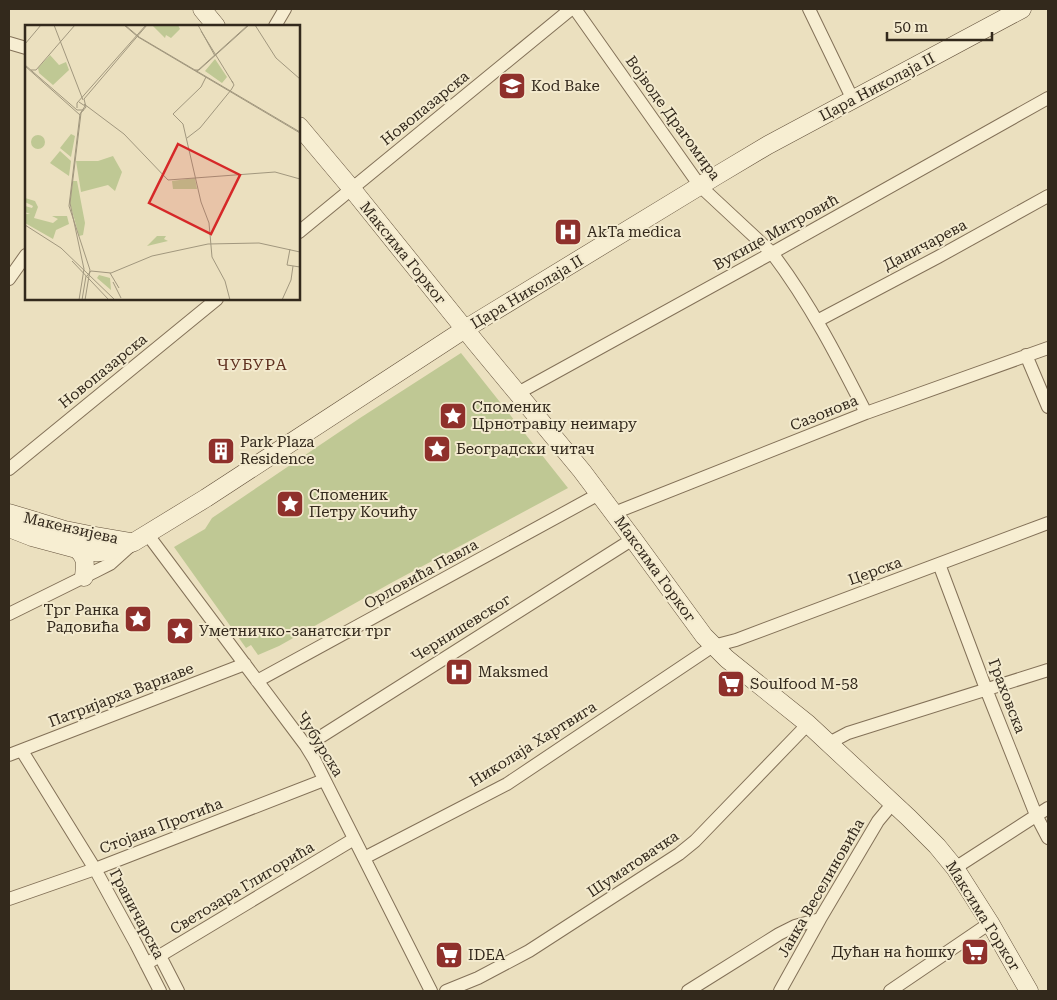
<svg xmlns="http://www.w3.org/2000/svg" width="1057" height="1000" viewBox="0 0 1057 1000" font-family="'Roboto Serif',serif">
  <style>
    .green { fill: #bfc894 }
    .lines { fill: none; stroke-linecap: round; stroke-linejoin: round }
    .minor-casing { stroke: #837158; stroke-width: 14 }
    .secondary-casing { stroke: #64523c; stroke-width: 19 }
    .minor { stroke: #f7eed2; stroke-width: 12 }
    .secondary { stroke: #f7eed2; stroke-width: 18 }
    .labels { text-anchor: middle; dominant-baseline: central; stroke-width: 4; stroke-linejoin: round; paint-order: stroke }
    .poi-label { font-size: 15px; fill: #33291c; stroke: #f3eace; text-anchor: start }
    .street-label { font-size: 15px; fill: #33291c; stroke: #f3eace }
    .neighbourhood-label { font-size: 16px; letter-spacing: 1px; fill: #5e2f1e; stroke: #f3eace }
    .inset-road { fill: none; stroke: #a1977e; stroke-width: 1 }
    .view { fill: #d62828; fill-opacity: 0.15; stroke: #d62828; stroke-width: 2.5 }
    .inset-edge { fill: none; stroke: #33291c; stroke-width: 2.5 }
  </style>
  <rect width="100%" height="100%" fill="#ebe0bf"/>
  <path class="green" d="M461,353L568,488L391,583L279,646L258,655L251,645L246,648L174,547L205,529L212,518L360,418Z"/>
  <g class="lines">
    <g class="minor-casing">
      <path id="minor" d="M575,9L700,186L772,253C810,303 838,358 866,413
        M809,9L853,100
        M275,26L285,9
        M9,43L26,48
        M299,232L571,9
        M9,279L26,255
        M817,321L938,257L1048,196
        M1026,355L1048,407
        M518,393L772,253L1048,98
        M9,469L217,299
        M614,513L866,413L1048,348
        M148,535L306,746L314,759L431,991
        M939,564L986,689L1036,815L1048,838
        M9,614L96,571L110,564L130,546
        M257,681L599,494
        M829,743L848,733L1048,670
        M306,746L633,539
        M22,751L95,869L136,944L160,991
        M9,755L245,664
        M364,858L507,784L713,646L736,640L1048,523
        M955,868L1048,808
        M9,899L95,869L324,780
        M160,956L178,991
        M146,964L354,839
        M446,991L478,978L529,951L679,854L695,841L808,724
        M688,991L779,934L795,926L820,919
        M780,991L820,919L878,821L893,803
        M890,991L990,923"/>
    </g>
    <g class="secondary-casing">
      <path id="secondary" d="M202,9L216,26
        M299,126L352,189L476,343L582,471L633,539L704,636L727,659L808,724L909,818L937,846L955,868L990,923L1029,991
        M9,513L65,530L90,535L131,542
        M9,528L32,537L88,552H100L109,551L134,542L206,498L465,329L716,176L768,145L1022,9
        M78,550C87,559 85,564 84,577"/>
    </g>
    <use href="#minor" class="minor"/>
    <use href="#secondary" class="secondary"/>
  </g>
  <defs>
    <g id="school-square" transform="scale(1.4375)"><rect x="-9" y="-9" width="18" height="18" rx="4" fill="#8f302b" stroke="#f3eace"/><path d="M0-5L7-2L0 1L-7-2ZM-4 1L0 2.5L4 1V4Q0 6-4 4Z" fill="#fff"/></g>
    <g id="hospital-square" transform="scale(1.4375)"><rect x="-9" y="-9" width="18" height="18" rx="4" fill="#8f302b" stroke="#f3eace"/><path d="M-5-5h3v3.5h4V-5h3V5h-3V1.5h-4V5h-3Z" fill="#fff"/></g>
    <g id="sight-square" transform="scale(1.4375)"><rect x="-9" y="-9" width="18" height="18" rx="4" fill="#8f302b" stroke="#f3eace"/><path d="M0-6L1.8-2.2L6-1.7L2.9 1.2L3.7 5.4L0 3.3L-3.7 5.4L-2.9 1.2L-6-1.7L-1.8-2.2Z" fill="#fff"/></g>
    <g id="building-square" transform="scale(1.4375)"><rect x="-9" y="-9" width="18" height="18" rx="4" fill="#8f302b" stroke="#f3eace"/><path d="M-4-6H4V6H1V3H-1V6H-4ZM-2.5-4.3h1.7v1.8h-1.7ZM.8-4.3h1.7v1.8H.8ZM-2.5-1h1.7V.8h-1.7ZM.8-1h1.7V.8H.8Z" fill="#fff"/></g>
    <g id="supermarket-square" transform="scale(1.4375)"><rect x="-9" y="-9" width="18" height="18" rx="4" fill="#8f302b" stroke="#f3eace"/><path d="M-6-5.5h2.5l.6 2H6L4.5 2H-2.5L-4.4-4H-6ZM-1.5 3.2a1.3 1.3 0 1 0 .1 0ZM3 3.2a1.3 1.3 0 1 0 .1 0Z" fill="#fff"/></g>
  </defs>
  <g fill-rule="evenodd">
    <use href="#school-square" x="512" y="86"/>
    <use href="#hospital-square" x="568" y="232"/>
    <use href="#sight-square" x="453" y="416"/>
    <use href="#sight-square" x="437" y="449"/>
    <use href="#building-square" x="221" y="451"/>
    <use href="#sight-square" x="290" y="504"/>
    <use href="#sight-square" x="138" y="619"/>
    <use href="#sight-square" x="180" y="631"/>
    <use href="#hospital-square" x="459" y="672"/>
    <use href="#supermarket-square" x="731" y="684"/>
    <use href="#supermarket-square" x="975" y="952"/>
    <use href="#supermarket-square" x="449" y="955"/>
  </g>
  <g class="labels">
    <g class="poi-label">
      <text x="531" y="86">Kod Bake</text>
      <text x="587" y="232">AkTa medica</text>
      <text x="472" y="407">Споменик<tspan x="472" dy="17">Црнотравцу неимару</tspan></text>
      <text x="240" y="442">Park Plaza<tspan x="240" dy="17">Residence</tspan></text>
      <text x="456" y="449">Београдски читач</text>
      <text x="309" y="495">Споменик<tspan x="309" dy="17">Петру Кочићу</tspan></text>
      <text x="119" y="610" text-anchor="end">Трг Ранка<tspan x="119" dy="17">Радовића</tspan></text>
      <text x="199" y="631">Уметничко-занатски трг</text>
      <text x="478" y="672">Maksmed</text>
      <text x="750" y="684">Soulfood M-58</text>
      <text x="956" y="952" text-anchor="end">Дућан на ћошку</text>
      <text x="468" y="955">IDEA</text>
    </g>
    <g class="street-label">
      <text transform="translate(877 87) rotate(-28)">Цара Николаја II</text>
      <text transform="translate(425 108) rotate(-39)">Новопазарска</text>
      <text transform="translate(673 118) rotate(54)">Војводе Драгомира</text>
      <text transform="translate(776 232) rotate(-29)">Вукице Митровић</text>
      <text transform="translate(925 245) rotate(-28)">Даничарева</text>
      <text transform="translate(403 253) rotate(51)">Максима Горког</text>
      <text transform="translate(527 292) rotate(-31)">Цара Николаја II</text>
      <text transform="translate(103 371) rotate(-39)">Новопазарска</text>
      <text transform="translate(824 413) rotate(-22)">Сазонова</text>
      <text transform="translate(71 528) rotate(13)">Макензијева</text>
      <text transform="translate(655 569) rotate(54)">Максима Горког</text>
      <text transform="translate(875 571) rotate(-20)">Церска</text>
      <text transform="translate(421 574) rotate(-29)">Орловића Павла</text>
      <text transform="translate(461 628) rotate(-32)">Чернишевског</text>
      <text transform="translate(121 695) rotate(-21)">Патријарха Варнаве</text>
      <text transform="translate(1007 696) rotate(69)">Граховска</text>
      <text transform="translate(320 744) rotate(58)">Чубурска</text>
      <text transform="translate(533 744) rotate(-32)">Николаја Хартвига</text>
      <text transform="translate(161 826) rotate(-21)">Стојана Протића</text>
      <text transform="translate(633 864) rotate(-34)">Шуматовачка</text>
      <text transform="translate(242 888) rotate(-31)">Светозара Глигорића</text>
      <text transform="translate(821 888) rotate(-60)">Јанка Веселиновића</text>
      <text transform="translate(137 914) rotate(62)">Граничарска</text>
      <text transform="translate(983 916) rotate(58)">Максима Горког</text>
    </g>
    <g class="neighbourhood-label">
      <text x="252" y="364">ЧУБУРА</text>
    </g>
  </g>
  <g transform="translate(25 25)">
    <rect width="275" height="275" fill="#ebe0bf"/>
    <path d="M127,0H153L155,4L146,13L141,10L140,13ZM25,30L34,40L41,37L44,45L28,60L14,48L13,43ZM190,34L202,52L197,58L180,46ZM46,109L50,111L46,132L35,123ZM6 117a7 7 0 1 1 14 0a7 7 0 1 1-14 0ZM35,126L46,136L44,151L25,138ZM88,131L97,147L90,166L83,160L56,167L51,136H73ZM170,153L172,164H148L147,156ZM48,156H52L60,198L58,210L54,211L45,178ZM0,173L10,176L13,182L9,193L28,198L33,194L27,191H42L44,199L31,205L28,214L0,198V189H5L0,187V181L7,183L8,181L0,177ZM132,211H141L139,214L143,216L122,221ZM74,250L85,253L86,265L72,253Z" fill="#bfc894"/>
    <path class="inset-road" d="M29,0L58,75M99,0L113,12L275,108M100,0L114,12L275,107M173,0L190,31M230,0L251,33L275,54M176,6L208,58M0,19L16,0M0,40L52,85H59M0,41L55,90M6,45H11L50,0M170,45H174L224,0M171,47L223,0M181,52L176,62L148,89L158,99L176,177L184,198L187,232L200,256L205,275M54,77L60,81L55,89L44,181L65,245L60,275M59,79L99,109L143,155L250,147L275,154M52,83V78L121,0M162,113L175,103L206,65L209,60L207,56M0,200L36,223L90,275M265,224L262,240L275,242M47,236L84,275M85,248L94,263M62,251L66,246L86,248L127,231L183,219L234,218L275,227M88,257L96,273M54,275L59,244L45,178L56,88L61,82L59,74L122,0M57,275L61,251M257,275L266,255L268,241"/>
    <path class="view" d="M153,119L215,150L186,209L124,178Z"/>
    <rect width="275" height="275" class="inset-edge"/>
  </g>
  <rect width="1057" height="1000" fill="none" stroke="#33291c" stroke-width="20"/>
  <path d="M887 32v8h105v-8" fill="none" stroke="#33291c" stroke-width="2.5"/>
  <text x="894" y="32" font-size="15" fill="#33291c" stroke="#f3eace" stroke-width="4" paint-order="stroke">50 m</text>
</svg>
